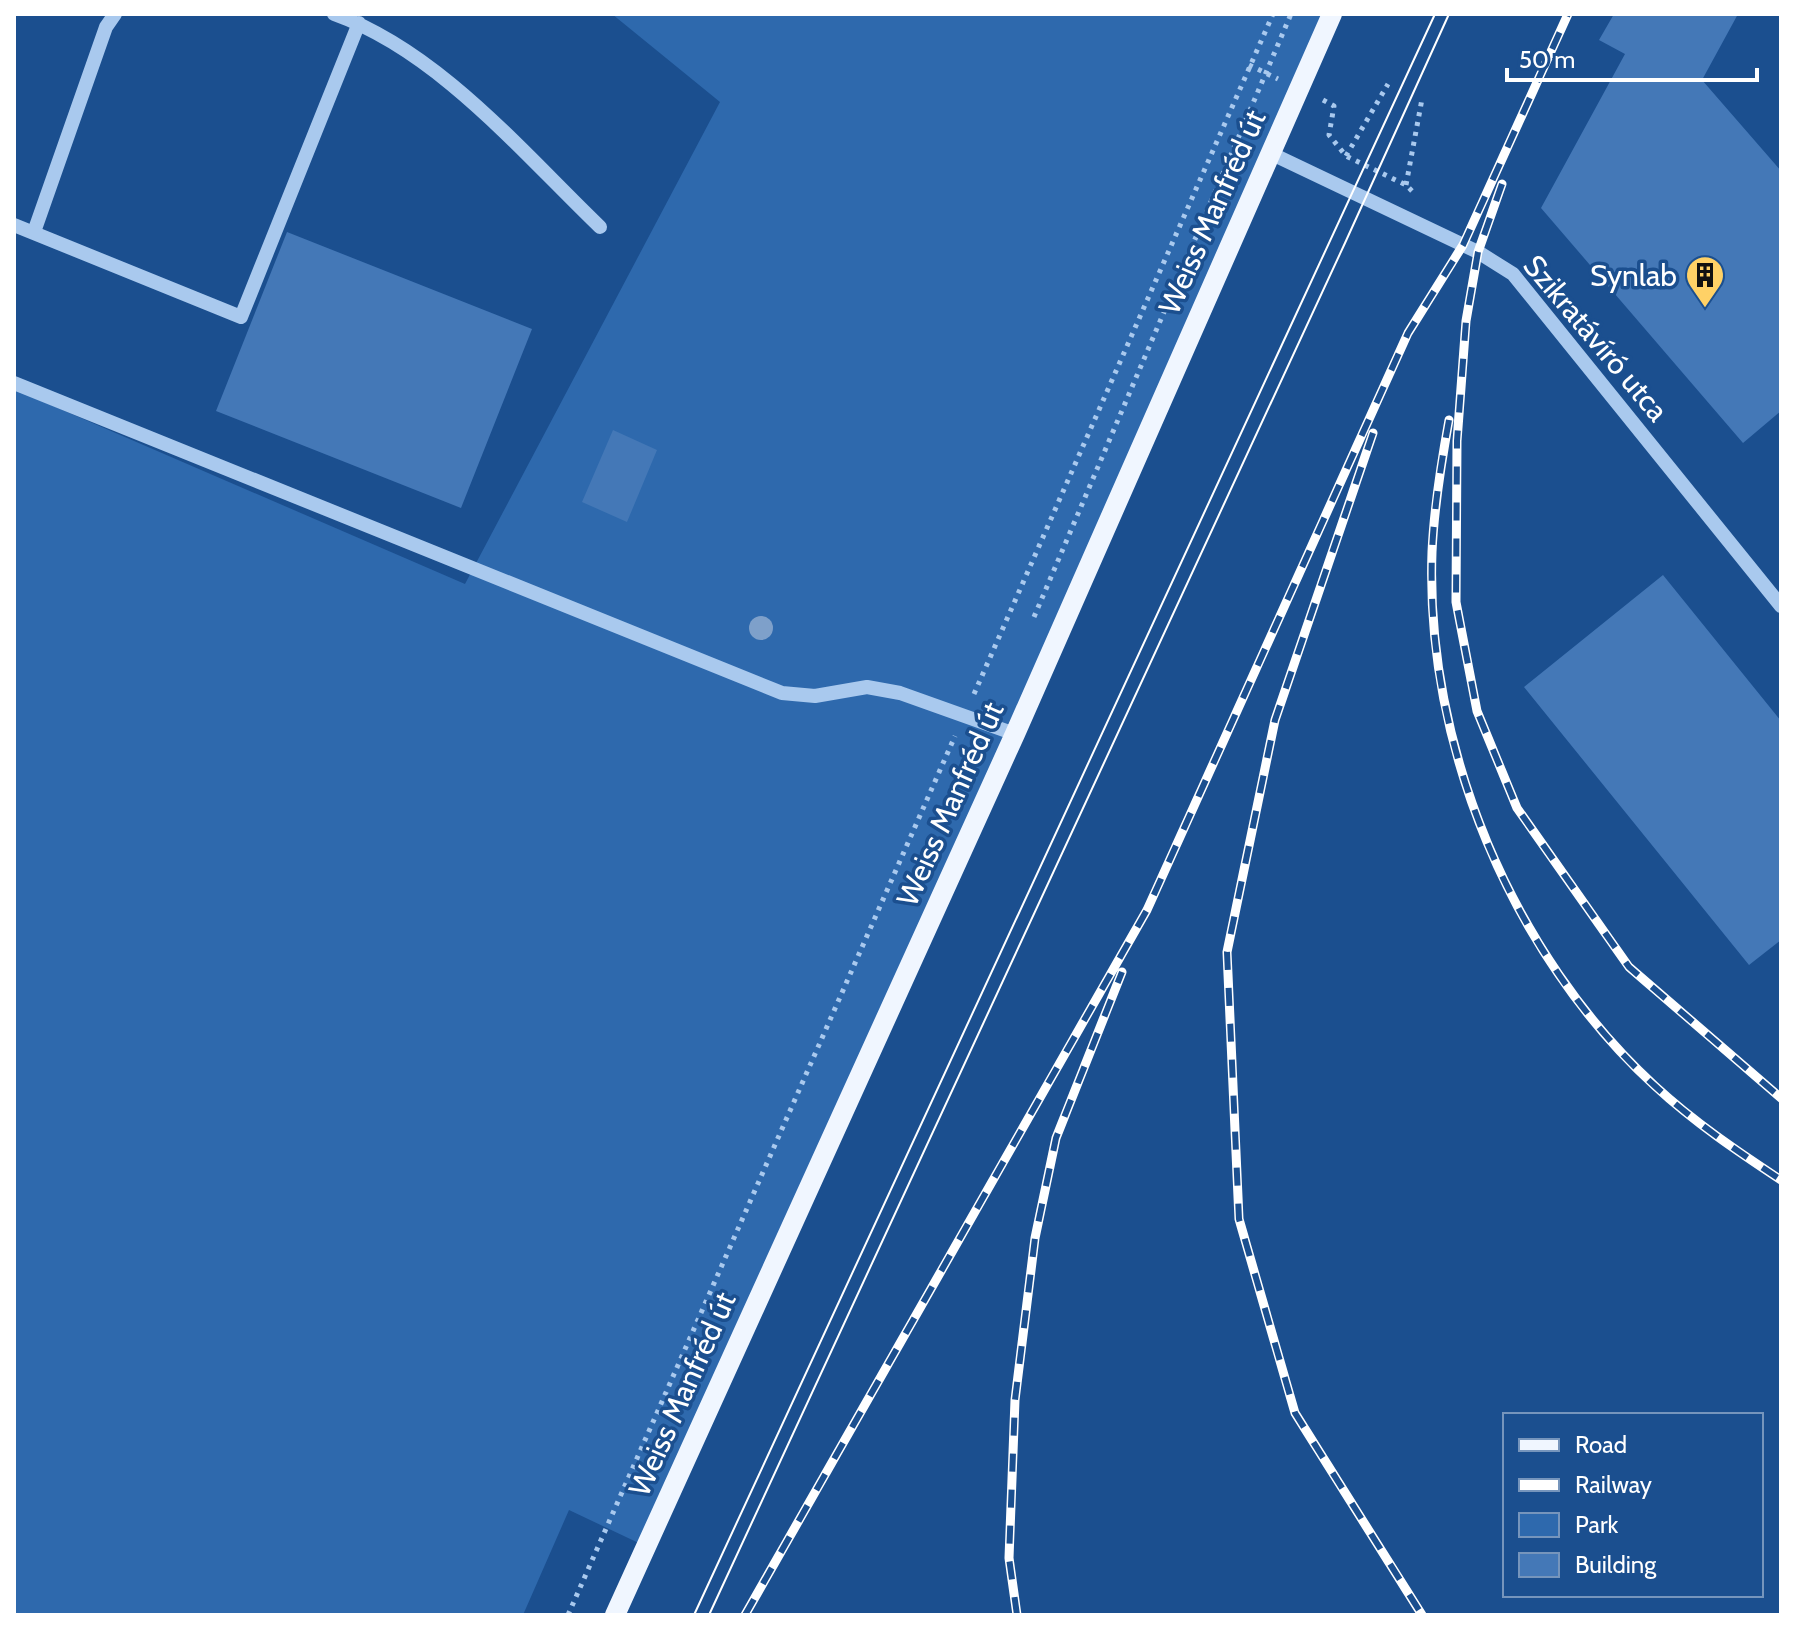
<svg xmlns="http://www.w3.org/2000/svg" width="1795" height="1629" viewBox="0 0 1795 1629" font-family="Cabin,sans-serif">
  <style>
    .green { fill: #2e69ad }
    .building { fill: #4478b7 }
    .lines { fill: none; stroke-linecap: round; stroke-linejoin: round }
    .path { stroke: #a9c9ee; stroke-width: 5; stroke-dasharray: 4 6; stroke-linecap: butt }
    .minor { stroke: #a9c9ee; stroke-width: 14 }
    .major { stroke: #f0f6ff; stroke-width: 20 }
    .tram { stroke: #fff; stroke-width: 2 }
    .rail-casing { stroke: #fff; stroke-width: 9 }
    .rail { stroke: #1b4f8f; stroke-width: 6; stroke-dasharray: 18; stroke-linecap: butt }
    .tree { fill: #7ea0ca }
    .labels { text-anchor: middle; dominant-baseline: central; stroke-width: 7; stroke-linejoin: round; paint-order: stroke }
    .street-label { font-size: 30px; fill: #fff; stroke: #1b4f8f }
    .poi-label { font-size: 30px; fill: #fff; stroke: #1b4f8f; text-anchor: end }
  </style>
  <rect width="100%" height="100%" fill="#1b4f8f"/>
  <path class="green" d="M612,14H1332L645,1546L569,1510L523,1615H14V389L465,584L720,102Z"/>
  <path class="building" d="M1614,14H1738L1702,80L1781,171V411L1743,443L1541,208L1625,54L1599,40Z
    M287,232L532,329L461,508L216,411Z
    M613,430L657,450L627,522L582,502Z
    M1663,575L1781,721V940L1749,965L1524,687Z"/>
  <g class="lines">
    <path class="path" d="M1249,65L1278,79
      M1323,100L1334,106L1329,135L1346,156L1406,185L1413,192
      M1346,156L1388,84
      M1406,185L1422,99
      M1034,617L1291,14
      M974,694L1273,14
      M568,1615L955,736"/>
    <path class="minor" d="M334,14C438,51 522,152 600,227
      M1270,153L1478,252L1513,274L1781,606
      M14,225L241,317L359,23
      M34,232L106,27L115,14
      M14,383L782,693L815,696L867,687L900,693L1015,734"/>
    <path class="major" d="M615,1615L1015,734L1332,14"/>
    <path class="tram" d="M694,1615L1435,14
      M709,1615L1345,243L1449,14"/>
    <g class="rail-casing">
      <path id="rail" d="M1502,184L1478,252L1466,321L1457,441L1456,602L1477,711L1517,808L1629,967L1781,1098
        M1449,420C1441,464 1434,508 1432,552C1425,746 1512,955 1655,1086C1694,1122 1737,1151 1781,1180
        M1373,433L1275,720L1227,952L1239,1219L1295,1413L1422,1615
        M745,1615L1147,910L1408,333L1463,245L1568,14
        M1017,1615L1009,1558L1015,1400L1035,1238L1056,1138L1122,972"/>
    </g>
    <use href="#rail" class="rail"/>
  </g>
  <circle class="tree" cx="761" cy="628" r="12"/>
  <defs>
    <g id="building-pin" transform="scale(2)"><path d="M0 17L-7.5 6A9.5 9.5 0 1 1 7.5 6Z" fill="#ffd166" stroke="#1b4f8f"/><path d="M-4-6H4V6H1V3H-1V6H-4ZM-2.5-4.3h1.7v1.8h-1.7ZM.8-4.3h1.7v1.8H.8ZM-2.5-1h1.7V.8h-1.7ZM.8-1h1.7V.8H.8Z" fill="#111"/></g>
  </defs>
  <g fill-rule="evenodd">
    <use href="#building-pin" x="1705" y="275"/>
  </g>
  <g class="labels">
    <g class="street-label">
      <text transform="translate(1212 212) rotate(-66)">Weiss Manfréd út</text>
      <text transform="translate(1596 338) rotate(50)">Szikratávíró utca</text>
      <text transform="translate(950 804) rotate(-66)">Weiss Manfréd út</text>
      <text transform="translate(682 1394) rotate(-66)">Weiss Manfréd út</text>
    </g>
    <g class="poi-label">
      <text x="1677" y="275">Synlab</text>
    </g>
  </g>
  <rect width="1795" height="1629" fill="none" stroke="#ffffff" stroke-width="32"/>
  <rect x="1503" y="1413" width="260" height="184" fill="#1b4f8f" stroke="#7695bc" stroke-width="2"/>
  <rect x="1519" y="1439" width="40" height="12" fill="#f0f6ff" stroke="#7695bc" stroke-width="2"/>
  <text x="1575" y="1453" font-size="24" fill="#ffffff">Road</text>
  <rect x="1519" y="1479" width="40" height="12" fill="#ffffff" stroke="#7695bc" stroke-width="2"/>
  <text x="1575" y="1493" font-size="24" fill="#ffffff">Railway</text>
  <rect x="1519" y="1513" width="40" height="24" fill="#2e69ad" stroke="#7695bc" stroke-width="2"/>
  <text x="1575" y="1533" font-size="24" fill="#ffffff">Park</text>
  <rect x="1519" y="1553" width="40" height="24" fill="#4478b7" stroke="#7695bc" stroke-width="2"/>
  <text x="1575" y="1573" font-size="24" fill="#ffffff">Building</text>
  <path d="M1507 68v12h250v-12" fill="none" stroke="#ffffff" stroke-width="4"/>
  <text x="1519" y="68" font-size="24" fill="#ffffff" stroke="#1b4f8f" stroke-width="6" paint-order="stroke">50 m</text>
</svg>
